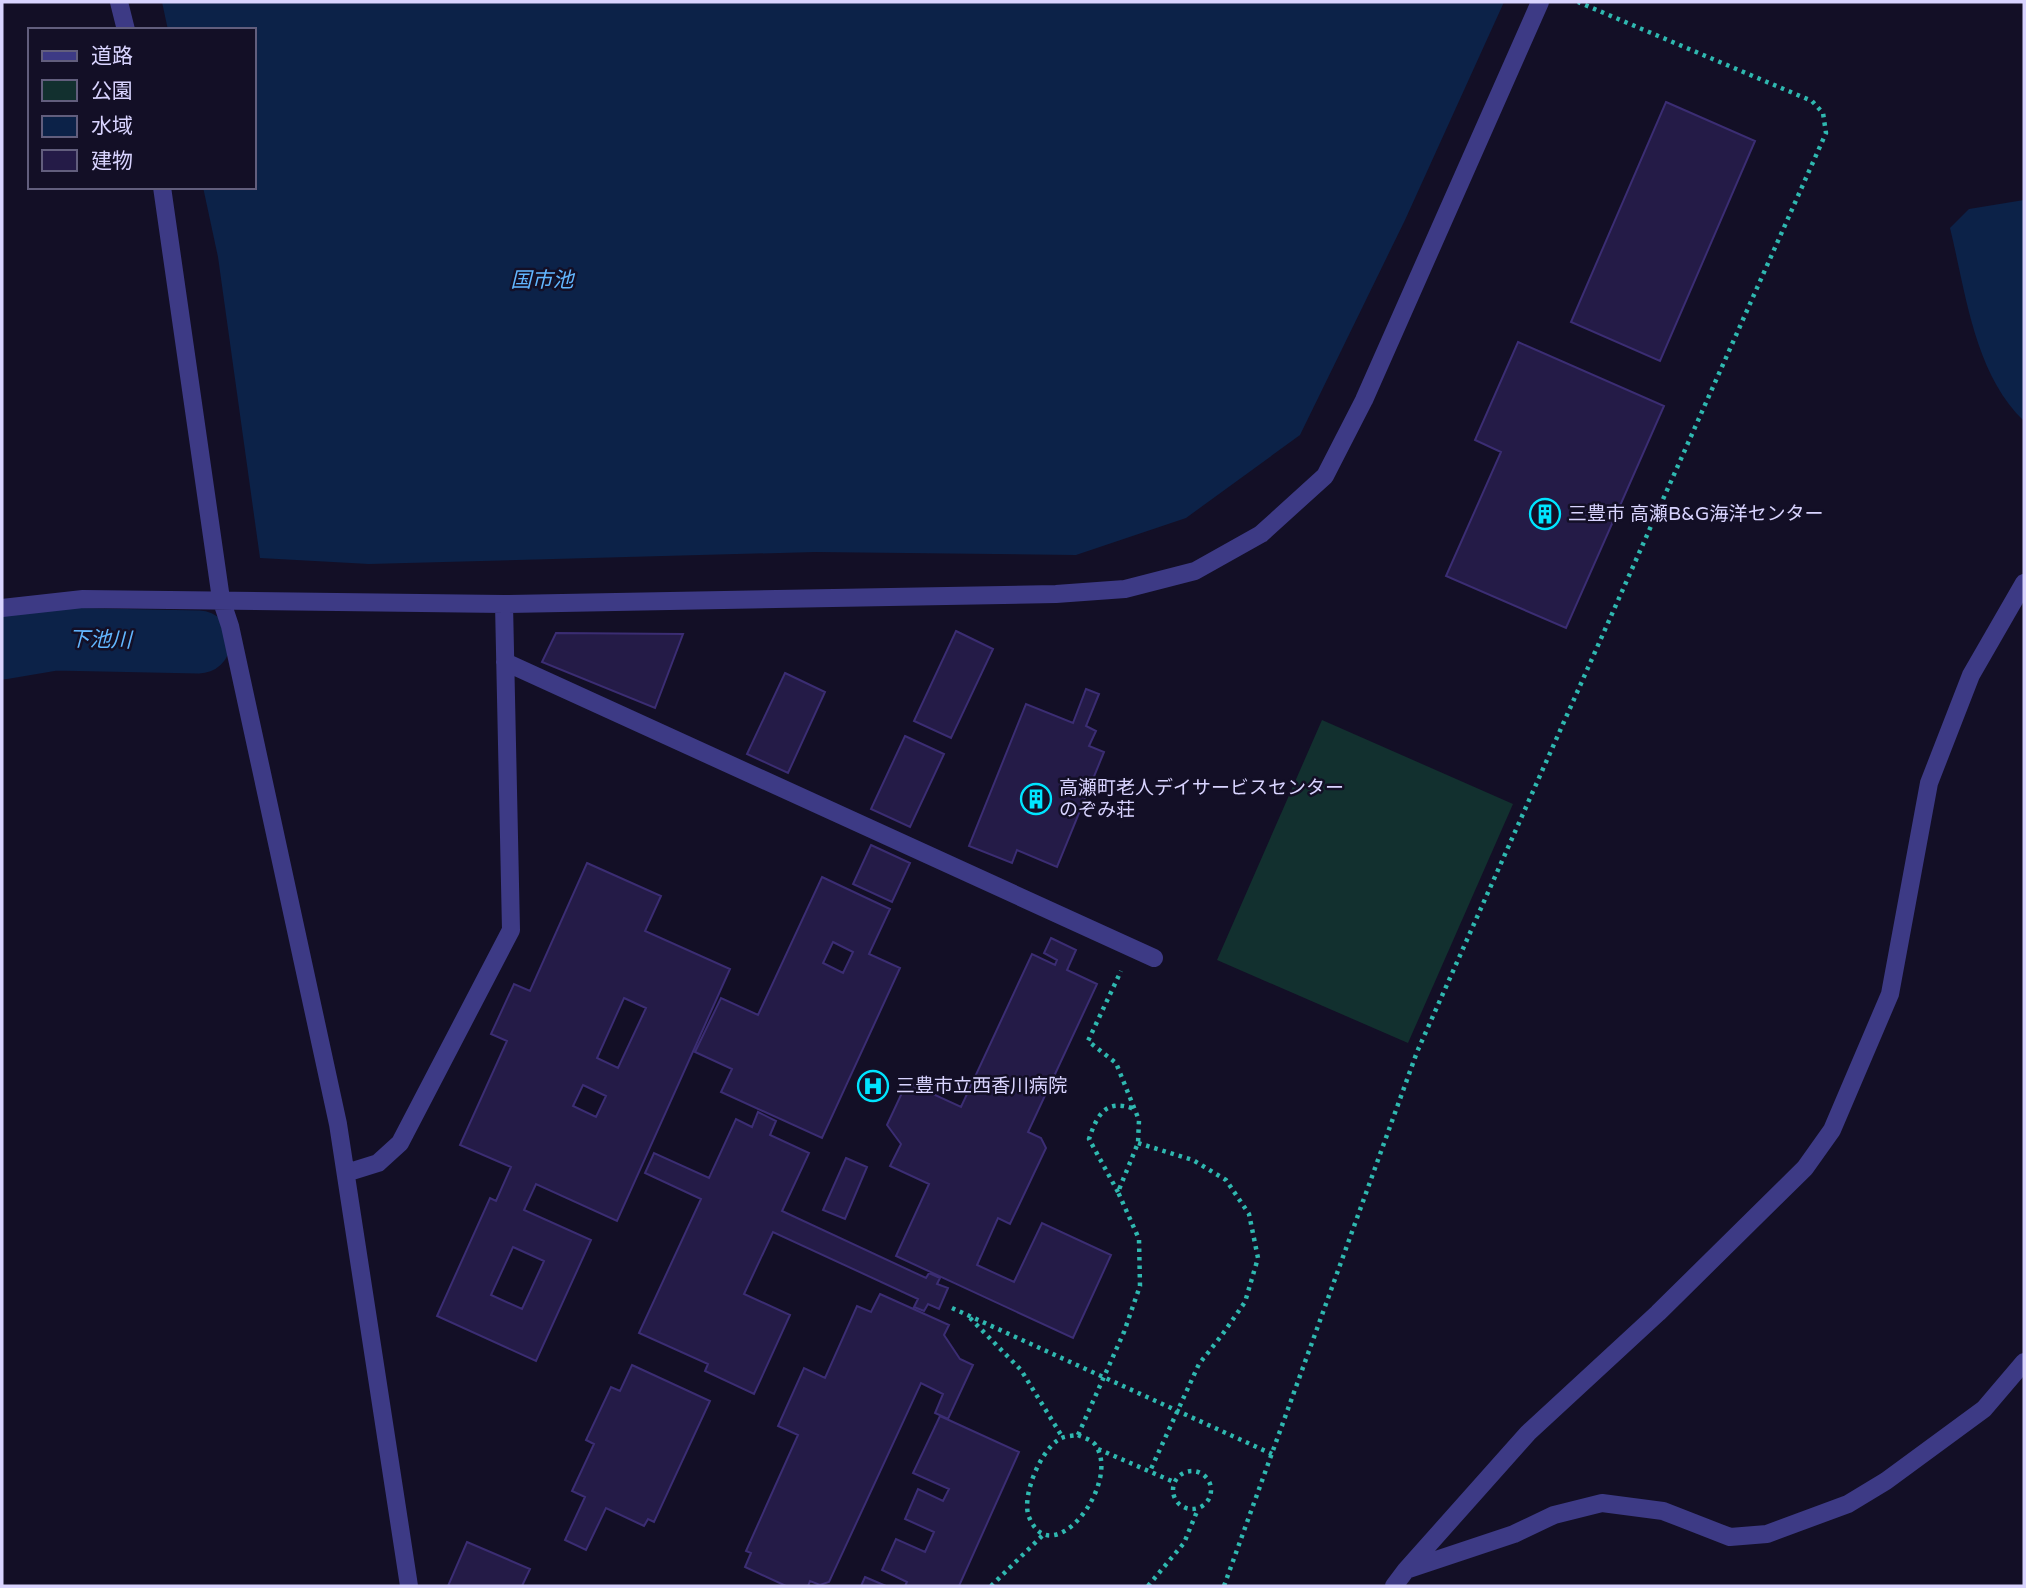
<svg xmlns="http://www.w3.org/2000/svg" width="2026" height="1588" viewBox="0 0 2026 1588" font-family="'Varela Round','Noto Sans JP',sans-serif">
  <style>
    .green { fill: #12302f }
    .water { fill: #0c2248 }
    .lines { fill: none; stroke-linecap: round; stroke-linejoin: round }
    .river { stroke: #0c2248; stroke-width: 63 }
    .building { fill: #241b47; stroke: #3b2d73; stroke-width: 2; fill-rule: evenodd }
    .path { stroke: #2fb8b0; stroke-width: 4.5; stroke-dasharray: 3.5 5; stroke-linecap: butt }
    .minor { stroke: #3d3a85; stroke-width: 18 }
    .labels { text-anchor: middle; dominant-baseline: central; stroke-width: 5; stroke-linejoin: round; paint-order: stroke }
    .poi-label { font-size: 19px; fill: #d9d4ff; stroke: #130f26; text-anchor: start }
    .water-label { font-size: 21px; font-style: italic; fill: #62b6ff; stroke: #130f26 }
  </style>
  <rect width="100%" height="100%" fill="#130f26"/>
  <path class="green" d="M1322,720L1513,804L1408,1043L1217,960Z"/>
  <path class="water" d="M162,2H1504L1405,220L1300,435L1186,518L1076,555L815,552L369,564L260,558L218,257L203,187H254V30H168Z
    M2024,200V421C1974,373 1966,293 1950,228L1969,209Z"/>
  <g class="lines">
    <path class="river" d="M2,648L55,639L199,642"/>
  </g>
  <path class="building" d="M1666,102L1755,141L1660,361L1571,322Z
    M1518,342L1664,406L1566,628L1446,576L1501,452L1475,440Z
    M956,631L993,649L951,738L914,721Z
    M556,633L683,634L655,708L542,662Z
    M785,673L825,692L788,773L747,754Z
    M1086,689L1099,694L1086,726L1096,731L1089,746L1104,752L1057,867L1017,850L1012,863L969,846L1026,704L1073,723Z
    M905,736L944,754L910,827L871,809Z
    M871,845L910,863L892,902L853,884Z
    M587,863L661,896L645,931L730,969L617,1221L536,1184L524,1210L591,1240L536,1361L437,1316L490,1198L496,1201L511,1167L460,1145L507,1041L491,1034L514,984L530,991ZM624,998L646,1008L618,1068L597,1058ZM583,1085L606,1096L596,1117L573,1106ZM513,1247L544,1261L522,1309L491,1295Z
    M822,877L890,909L869,954L900,968L822,1138L721,1092L732,1069L695,1052L721,998L758,1015ZM833,942L853,952L843,973L823,963Z
    M1051,938L1076,950L1067,970L1097,984L1028,1132L1041,1138L1046,1148L1010,1224L998,1218L977,1265L1014,1282L1042,1223L1111,1255L1073,1338L896,1256L929,1184L890,1166L901,1144L887,1125L907,1082L961,1107L1032,954L1055,965L1057,960L1044,953Z
    M758,1112L776,1121L770,1135L809,1153L782,1211L926,1278L929,1273L940,1278L937,1284L948,1288L939,1309L928,1304L924,1311L914,1307L918,1299L773,1232L744,1294L790,1315L754,1394L705,1371L708,1364L639,1333L701,1199L645,1173L654,1153L709,1178L736,1119L752,1127Z
    M846,1158L867,1167L845,1219L823,1210Z
    M880,1294L949,1325L944,1335L960,1359L973,1365L948,1419L935,1413L943,1394L921,1383L829,1582L820,1585L810,1581L808,1586H786L745,1567L751,1553L746,1551L798,1435L778,1426L804,1368L825,1378L857,1306L871,1312Z
    M632,1365L710,1401L654,1522L648,1519L644,1526L606,1508L586,1550L565,1540L585,1497L572,1491L594,1444L586,1440L611,1387L620,1391Z
    M940,1416L1019,1452L959,1586H905L907,1582L882,1570L896,1539L925,1552L934,1532L905,1519L918,1489L943,1501L949,1489L913,1473Z
    M467,1542L530,1569L522,1586H448Z
    M865,1577L886,1586H861Z"/>
  <g class="lines">
    <path class="path" d="M1138,1143L1193,1160L1226,1180L1249,1214L1258,1258L1245,1302L1222,1335L1199,1364L1150,1471
      M1118,1192L1089,1139C1097,1115 1106,1098 1134,1109
      M952,1308L1272,1454
      M970,1318L1021,1370L1063,1438
      M1078,1435L1124,1332L1140,1286L1139,1239L1118,1192L1138,1143L1139,1120L1116,1063L1088,1041L1121,971
      M1078,1435C1084,1438 1093,1440 1096,1446C1121,1484 1052,1574 1029,1517C1021,1497 1040,1452 1058,1440C1063,1436 1072,1436 1078,1435Z
      M1098,1449L1174,1482
      M1173 1490a19 19 0 1 1 38 0a19 19 0 1 1-38 0Z
      M991,1586L1044,1534
      M1148,1586L1184,1543L1198,1509
      M1224,1586L1417,1052L1826,133L1823,113L1812,101L1578,2"/>
    <path class="minor" d="M119,2L126,30
      M162,187L221,599L230,626L338,1124L409,1586
      M2,608L83,599L504,604L1056,594L1125,589L1195,571L1261,534L1325,476L1364,400L1540,2
      M505,662L1154,958
      M346,1173L378,1163L400,1143L511,930L504,604
      M1409,1569L1514,1534L1554,1515L1602,1503L1663,1511L1730,1537L1767,1534L1848,1504L1886,1481L1984,1409L2024,1362
      M1394,1586L1406,1570L1528,1433L1658,1313L1805,1168L1832,1130L1890,994L1929,783L1971,675L2024,583"/>
  </g>
  <defs>
    <g id="building-ring" transform="scale(1.575)"><circle r="9.5" fill="#130f26" stroke="#00e5ff" stroke-width="1.5"/><path d="M-4-6H4V6H1V3H-1V6H-4ZM-2.5-4.3h1.7v1.8h-1.7ZM.8-4.3h1.7v1.8H.8ZM-2.5-1h1.7V.8h-1.7ZM.8-1h1.7V.8H.8Z" fill="#00e5ff"/></g>
    <g id="hospital-ring" transform="scale(1.575)"><circle r="9.5" fill="#130f26" stroke="#00e5ff" stroke-width="1.5"/><path d="M-5-5h3v3.5h4V-5h3V5h-3V1.5h-4V5h-3Z" fill="#00e5ff"/></g>
  </defs>
  <g fill-rule="evenodd">
    <use href="#building-ring" x="1545" y="514"/>
    <use href="#building-ring" x="1036" y="799"/>
    <use href="#hospital-ring" x="873" y="1086"/>
  </g>
  <g class="labels">
    <g class="poi-label">
      <text x="1568" y="514">三豊市 高瀬B&amp;G海洋センター</text>
      <text x="1059" y="788">高瀬町老人デイサービスセンター<tspan x="1059" dy="22">のぞみ荘</tspan></text>
      <text x="896" y="1086">三豊市立西香川病院</text>
    </g>
    <g class="water-label">
      <text x="542" y="280">国市池</text>
      <text transform="translate(100 640) rotate(1)">下池川</text>
    </g>
  </g>
  <rect width="2026" height="1588" fill="none" stroke="#d9d4ff" stroke-width="7"/>
  <rect x="28" y="28" width="228" height="161" fill="#130f26" stroke="#625e7d" stroke-width="2"/>
  <rect x="42" y="51" width="35" height="10" fill="#3d3a85" stroke="#625e7d" stroke-width="2"/>
  <text x="91" y="63" font-size="21" fill="#d9d4ff">道路</text>
  <rect x="42" y="80" width="35" height="21" fill="#12302f" stroke="#625e7d" stroke-width="2"/>
  <text x="91" y="98" font-size="21" fill="#d9d4ff">公園</text>
  <rect x="42" y="116" width="35" height="21" fill="#0c2248" stroke="#625e7d" stroke-width="2"/>
  <text x="91" y="133" font-size="21" fill="#d9d4ff">水域</text>
  <rect x="42" y="150" width="35" height="21" fill="#241b47" stroke="#625e7d" stroke-width="2"/>
  <text x="91" y="168" font-size="21" fill="#d9d4ff">建物</text>
</svg>
